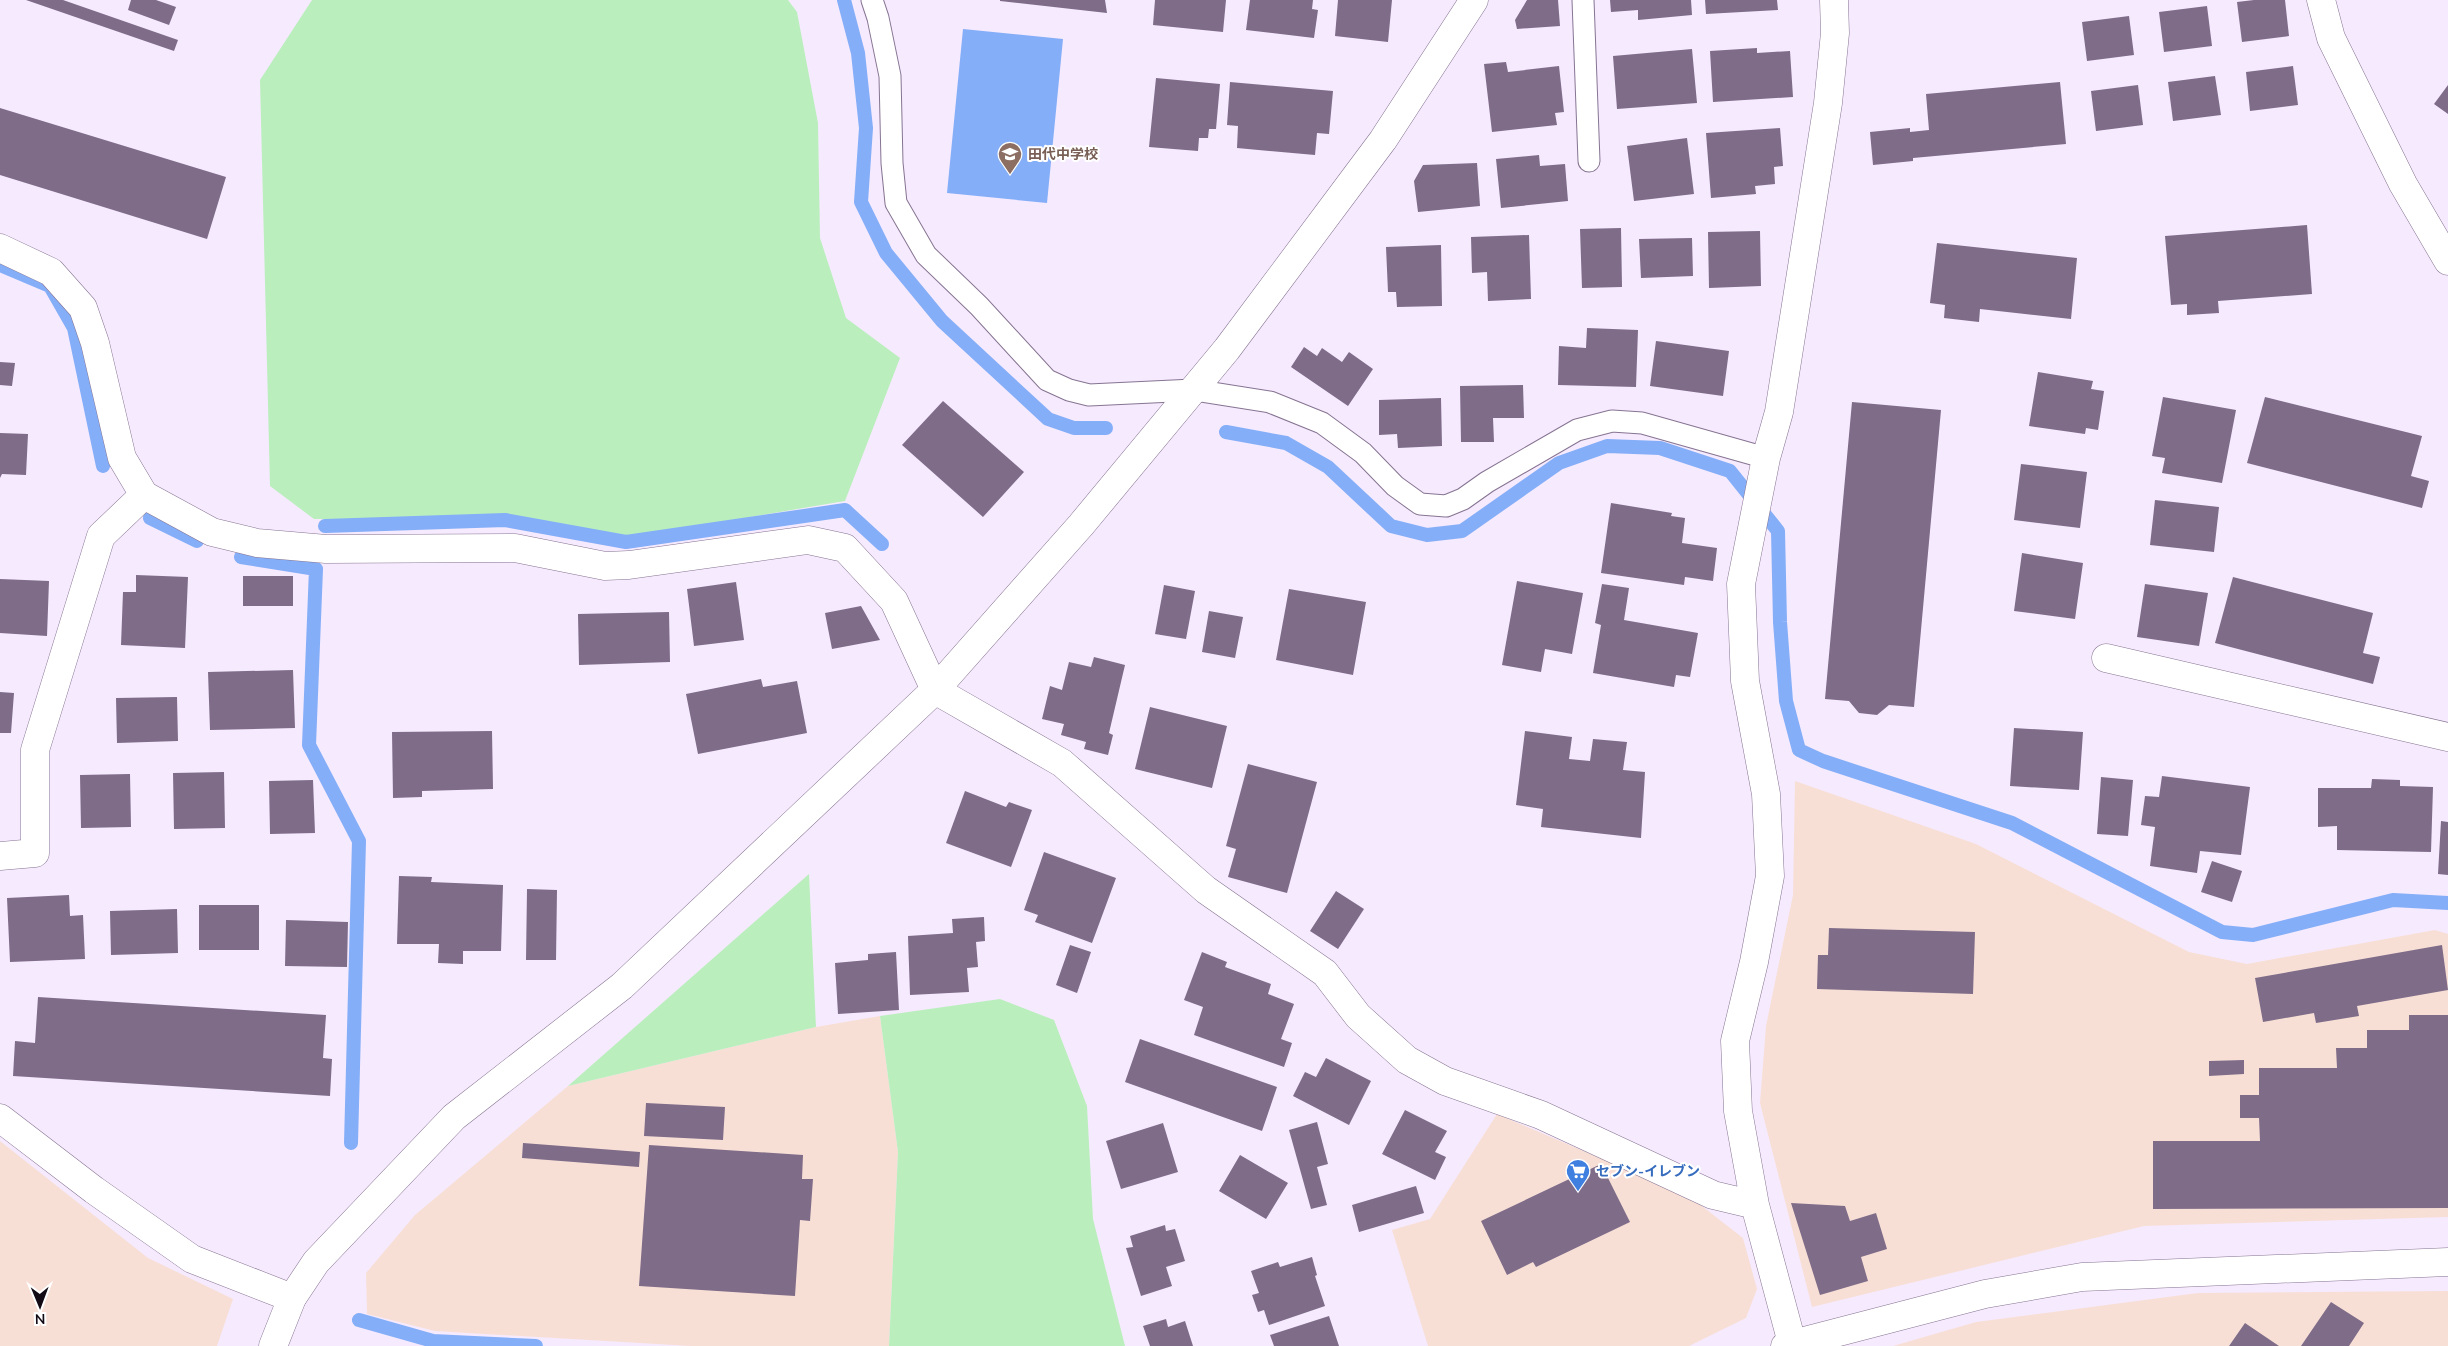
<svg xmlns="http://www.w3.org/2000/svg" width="2448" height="1346" viewBox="0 0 2448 1346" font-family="'Nunito Sans','Noto Sans JP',sans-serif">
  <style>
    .commercial { fill: #f8dfd6 }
    .green { fill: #baefbd }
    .water { fill: #84aef8 }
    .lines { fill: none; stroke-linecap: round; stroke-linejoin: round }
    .stream { stroke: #84aef8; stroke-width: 14 }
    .building { fill: #7e6c89 }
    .lane-casing { stroke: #867492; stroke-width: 23 }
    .street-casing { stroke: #867492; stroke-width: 29 }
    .secondary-casing { stroke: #867492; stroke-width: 29 }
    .lane { stroke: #fff; stroke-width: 21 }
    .street { stroke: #fff; stroke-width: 28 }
    .secondary { stroke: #fff; stroke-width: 28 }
    .labels { text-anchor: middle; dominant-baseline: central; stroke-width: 4; stroke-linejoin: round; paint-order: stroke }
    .education-label { font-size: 14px; font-weight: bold; fill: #785e54; stroke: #fff; text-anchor: start }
    .shop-label { font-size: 14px; font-weight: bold; fill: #366cbe; stroke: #fff; text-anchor: start }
  </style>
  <rect width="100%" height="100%" fill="#f6eafe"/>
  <path class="commercial" d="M1795,781L1976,844L2189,952L2247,964L2435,930L2448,934V1217L2144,1226L1812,1307L1760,1103L1766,1026L1793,895Z
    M880,1016L898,1152L889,1346H691L435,1331L367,1314L366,1273L415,1215L568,1086L816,1027Z
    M1497,1114L1689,1196L1743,1238L1757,1289L1746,1318L1689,1346H1428L1392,1230L1430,1219Z
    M0,1141L148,1258L233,1299L217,1346H0Z
    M2448,1291V1346H1893L1976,1322L2198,1293Z"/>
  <path class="green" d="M312,0H788L797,12L818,123L820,238L846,318L900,358L845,501L631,537L512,519H314L270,486L260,80Z
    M809,874L816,1027L568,1086Z
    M1000,999L1054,1020L1087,1106L1093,1219L1125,1346H889L898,1152L880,1016Z"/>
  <path class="water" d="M963,29L1063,39L1047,203L947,193Z"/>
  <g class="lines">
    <path class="stream" d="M844,0L858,53L866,128L861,202L886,253L942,321L1048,419L1074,428H1106
      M0,265L50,286L74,328L103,466
      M1226,432L1286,443L1328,467L1391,526L1427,535L1462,531L1559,463L1607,446L1660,448L1730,471L1778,531L1780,622L1786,701L1799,750L1823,761L2012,823L2222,932L2253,935L2393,900L2448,903
      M150,518L197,541
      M325,526L505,520L626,542L845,510L882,544
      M241,557L316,569L309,745L359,841L351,1143
      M359,1320L433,1341L536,1346"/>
  </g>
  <path class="building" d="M26,0H63L178,40L174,51Z
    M131,0H156L176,7L169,25L128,10Z
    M1000,0H1105L1107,13L1000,1Z
    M1155,0H1226L1223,32L1153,25Z
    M1250,0H1313L1312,9L1318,10L1314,38L1246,30Z
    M1338,0H1392L1388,42L1335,36Z
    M1527,0H1558L1560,26L1517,29L1515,20Z
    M1610,0H1691L1692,15L1638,20V10L1611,12Z
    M1705,0H1777L1778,10L1706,14Z
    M2254,0H2285L2289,36L2242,42L2237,2Z
    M2207,6L2212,46L2164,52L2159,12Z
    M2129,16L2134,55L2087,61L2082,22Z
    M1757,48V53L1790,51L1793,97L1713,102L1710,51Z
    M1692,49L1697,103L1617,109L1613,56Z
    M1506,62L1508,72L1559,66L1564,112L1555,113L1557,125L1492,132L1484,64Z
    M2293,66L2298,105L2250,111L2246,72Z
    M2215,76L2221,115L2173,121L2168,82Z
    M1156,78L1220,84L1216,129H1209L1208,138H1199L1198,151L1149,147Z
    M1230,82L1333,91L1329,134L1317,133L1315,155L1237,148L1238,126L1227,125Z
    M2060,82L2066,144L1913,158V161L1873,165L1870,132L1910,128V132L1929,130L1926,94Z
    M2138,85L2143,125L2096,131L2091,91Z
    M2448,85V114L2434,104Z
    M0,108L226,177L207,239L0,175Z
    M1780,128L1783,166L1774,167L1775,184L1755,186L1756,194L1711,198L1706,133Z
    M1687,138L1694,194L1634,201L1627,146Z
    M1539,155L1540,166L1565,164L1568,201L1501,208L1496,159Z
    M1477,163L1480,206L1418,212L1414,181L1423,165Z
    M2307,225L2312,294L2218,301L2219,313L2187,315V304L2171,305L2165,236Z
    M1621,228L1622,287L1582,288L1580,229Z
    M1760,231L1761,286L1709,288L1708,232Z
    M1529,235L1531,299L1488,301L1487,272L1472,273L1471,237Z
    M1692,238L1693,276L1641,278L1639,239Z
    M1937,243L2077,258L2071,319L1980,309L1979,322L1944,318L1945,305L1930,303Z
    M1441,245L1442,306L1397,307L1396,292H1388L1386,247Z
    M1587,328L1638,330L1636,387L1558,385L1559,346L1586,348Z
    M1656,341L1729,351L1723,396L1650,386Z
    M1304,347L1317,356L1322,348L1342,362L1349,352L1373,369L1348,406L1291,367Z
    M0,362L15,363L12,386L0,385Z
    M2038,372L2093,381L2091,389L2104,391L2098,430L2086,428L2085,434L2029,426Z
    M1523,385L1524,418H1493L1494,442H1461L1460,386Z
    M2163,397L2236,410L2222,483L2162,473L2165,458L2152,456Z
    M2265,397L2422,436L2411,476L2429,481L2422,508L2247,463Z
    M1441,398L1442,446L1398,448L1397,434L1379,435V400Z
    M943,401L1024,472L983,517L902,445Z
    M1852,402L1941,410L1914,707L1889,705L1877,715L1859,713L1849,701L1825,699Z
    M0,433L28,434L26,475L2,474L0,478Z
    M2021,464L2087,472L2080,528L2014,520Z
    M2155,500L2219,507L2214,552L2150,545Z
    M1611,503L1672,513L1671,516L1685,518L1682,543L1717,548L1713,581L1685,577L1684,585L1601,573Z
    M2022,553L2083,563L2075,619L2014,611Z
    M136,575L188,577L185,648L121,645L123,592H136Z
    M243,576H293V606H243Z
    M2233,577L2373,613L2363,653L2380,657L2373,684L2215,643Z
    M0,579L49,581L47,636L0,633Z
    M1517,581L1583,593L1572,654L1545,649L1541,672L1502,665Z
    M736,582L744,640L694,646L687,589Z
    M1602,584L1629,588L1624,620L1698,633L1690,677L1676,675L1674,687L1593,673L1601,625L1595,623Z
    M2145,584L2208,593L2199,646L2137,637Z
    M1164,585L1195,591L1186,639L1155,634Z
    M1289,589L1366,602L1353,675L1276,660Z
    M861,606L880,640L832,649L825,613Z
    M1209,611L1243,617L1235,658L1202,652Z
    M669,612L670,662L579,665L578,614Z
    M1094,657L1125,665L1109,733L1113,735L1108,755L1084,749L1086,742L1061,735L1064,724L1042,719L1050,686L1062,690L1069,662L1091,667Z
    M293,670L295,728L210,730L208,672Z
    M761,679L763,687L797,681L807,733L698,754L686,694Z
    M0,692L14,693L11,733H0Z
    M177,697L178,741L117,743L116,698Z
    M1150,707L1227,726L1212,788L1135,769Z
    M2014,728L2083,732L2079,790L2010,786Z
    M492,731L493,789L422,791V797L393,798L392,732Z
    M1525,731L1572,737L1569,759L1590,761L1593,739L1627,742L1623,770L1645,772L1641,838L1541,827L1543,809L1516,805Z
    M1248,764L1317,782L1287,893L1228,877L1236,849L1226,846Z
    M224,772L225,828L174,829L173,773Z
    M130,774L131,827L81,828L80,775Z
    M2162,776L2250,787L2241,855L2200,851L2197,873L2150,866L2155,827L2141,825L2145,796L2159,797Z
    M2101,777L2133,780L2128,836L2097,834Z
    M2372,779L2400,780V786L2433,787L2431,852L2337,850V826L2318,827V788H2371Z
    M313,780L315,833L270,834L269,781Z
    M965,791L1006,807L1009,802L1032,810L1011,867L946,843Z
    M2441,821L2448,822V875L2438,874Z
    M1044,852L1116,878L1092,943L1035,922L1038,915L1024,910Z
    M2212,861L2242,871L2232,902L2201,892Z
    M399,876L432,877L431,882L503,885L501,951H463V964L438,963L439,944H397Z
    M527,889L557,890L556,960H526Z
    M1336,891L1364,909L1338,949L1310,931Z
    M69,895L70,916L83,915L85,959L10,962L7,898Z
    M199,905H259V950H199Z
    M177,909L178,953L111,955L110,911Z
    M984,917L985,941L976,942L978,967L967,968L969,992L910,995L908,936L953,933L952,919Z
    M286,920L348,922L347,967L285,966Z
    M1829,928L1975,932L1973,994L1817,989L1818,955H1828Z
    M1070,945L1091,952L1077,993L1056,985Z
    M2442,945L2448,990L2357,1006L2359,1016L2316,1023L2314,1013L2263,1022L2255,978Z
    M896,952L899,1010L838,1014L835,963L868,960V954Z
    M1202,952L1227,962L1225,967L1271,984L1268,994L1294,1004L1281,1039L1292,1043L1284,1067L1194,1035L1203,1007L1184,1000Z
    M38,997L326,1015L323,1058L332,1059L330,1096L13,1076L15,1041L35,1043Z
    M2409,1015H2448V1208L2153,1209V1141H2260L2259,1118H2240V1095H2259V1068H2337L2336,1048H2367V1030H2409Z
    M1140,1039L1277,1087L1262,1131L1125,1082Z
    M1326,1058L1371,1081L1349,1125L1293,1096L1305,1072L1316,1077Z
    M2244,1060V1074L2209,1076V1061Z
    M646,1103L725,1107L723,1140L644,1136Z
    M1405,1110L1447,1131L1435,1152L1446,1157L1435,1180L1382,1154Z
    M1317,1122L1328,1164L1317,1167L1327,1205L1311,1209L1289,1130Z
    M1163,1123L1178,1172L1121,1189L1106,1141Z
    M523,1143L640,1152L639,1167L522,1158Z
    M649,1145L803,1155L802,1179H813L810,1221L800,1220L795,1296L639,1286Z
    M1240,1155L1288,1183L1266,1219L1219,1191Z
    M1601,1164L1630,1222L1536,1267L1533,1262L1507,1275L1481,1221Z
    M1416,1186L1424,1213L1359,1232L1352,1205Z
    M1791,1203L1845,1206L1850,1221L1876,1213L1887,1249L1861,1257L1868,1281L1820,1295Z
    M1165,1225L1166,1231L1175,1229L1185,1261L1166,1267L1172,1286L1141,1296L1126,1248L1133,1247L1130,1236Z
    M1312,1257L1317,1275L1315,1276L1325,1306L1269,1325L1264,1310L1258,1312L1252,1295L1259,1293L1251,1271L1278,1262L1280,1267Z
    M2331,1302L2364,1323L2349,1346H2301Z
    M1329,1316L1339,1346H1274L1270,1335Z
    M1166,1319L1168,1327L1185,1321L1193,1346H1150L1143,1326Z
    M2245,1323L2279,1346H2229Z"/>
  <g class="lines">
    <g class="lane-casing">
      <path id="lane" d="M872,0L878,18L890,76L892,163L896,203L926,255L979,306L1047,380L1069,390L1089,395L1194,390L1270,402L1322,423L1363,453L1395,486L1420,504L1446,506L1463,499L1487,482L1577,430L1612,421L1642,423L1766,458
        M1583,0L1589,161"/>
    </g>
    <g class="street-casing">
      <path id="street" d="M2321,0L2331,38L2403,184L2448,261
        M0,248L51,272L83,308L95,343L122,458L144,495L212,532L257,543L326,549L515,548L605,566L629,565L808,540L845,548L894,601L935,690L1062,763L1206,890L1325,973L1358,1016L1407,1060L1445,1081L1541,1115L1713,1195L1755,1205
        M2106,658L2448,737
        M0,856L35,853V750L101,536L144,495
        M0,1118L94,1190L192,1259L292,1298
        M1792,1343L1755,1205L1738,1111L1735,1041L1754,962L1770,876L1766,794L1745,681L1741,584L1766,458L1779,412L1828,103L1835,33L1834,0"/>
    </g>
    <g class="secondary-casing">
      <path id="secondary" d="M273,1346L292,1298L316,1262L454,1117L622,986L935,690L1081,525L1227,349L1383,140L1474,0
        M1785,1346L1985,1294L2082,1277L2448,1262"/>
    </g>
    <use href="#lane" class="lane"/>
    <use href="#street" class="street"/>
    <use href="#secondary" class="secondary"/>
  </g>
  <defs>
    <g id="school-pin" transform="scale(1.25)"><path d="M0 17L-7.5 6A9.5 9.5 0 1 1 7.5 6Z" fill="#8d6e63" stroke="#fff"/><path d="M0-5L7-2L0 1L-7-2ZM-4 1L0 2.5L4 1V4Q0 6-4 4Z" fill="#fff"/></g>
    <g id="supermarket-pin" transform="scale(1.25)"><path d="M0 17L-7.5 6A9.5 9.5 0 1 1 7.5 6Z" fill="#3f7fe0" stroke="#fff"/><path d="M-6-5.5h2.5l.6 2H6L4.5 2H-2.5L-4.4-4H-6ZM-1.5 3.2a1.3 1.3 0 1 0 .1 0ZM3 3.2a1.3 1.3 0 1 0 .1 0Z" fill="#fff"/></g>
  </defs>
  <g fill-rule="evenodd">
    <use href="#school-pin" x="1010" y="154"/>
    <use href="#supermarket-pin" x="1578" y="1171"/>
  </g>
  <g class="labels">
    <g class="education-label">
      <text x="1028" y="154">田代中学校</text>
    </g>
    <g class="shop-label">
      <text x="1596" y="1171">セブン-イレブン</text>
    </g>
  </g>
  <g transform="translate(40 1306) rotate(179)" stroke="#ffffff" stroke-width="4" paint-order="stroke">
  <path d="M0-4L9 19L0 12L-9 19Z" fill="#120b16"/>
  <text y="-8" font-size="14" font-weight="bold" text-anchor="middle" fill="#120b16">N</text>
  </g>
</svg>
